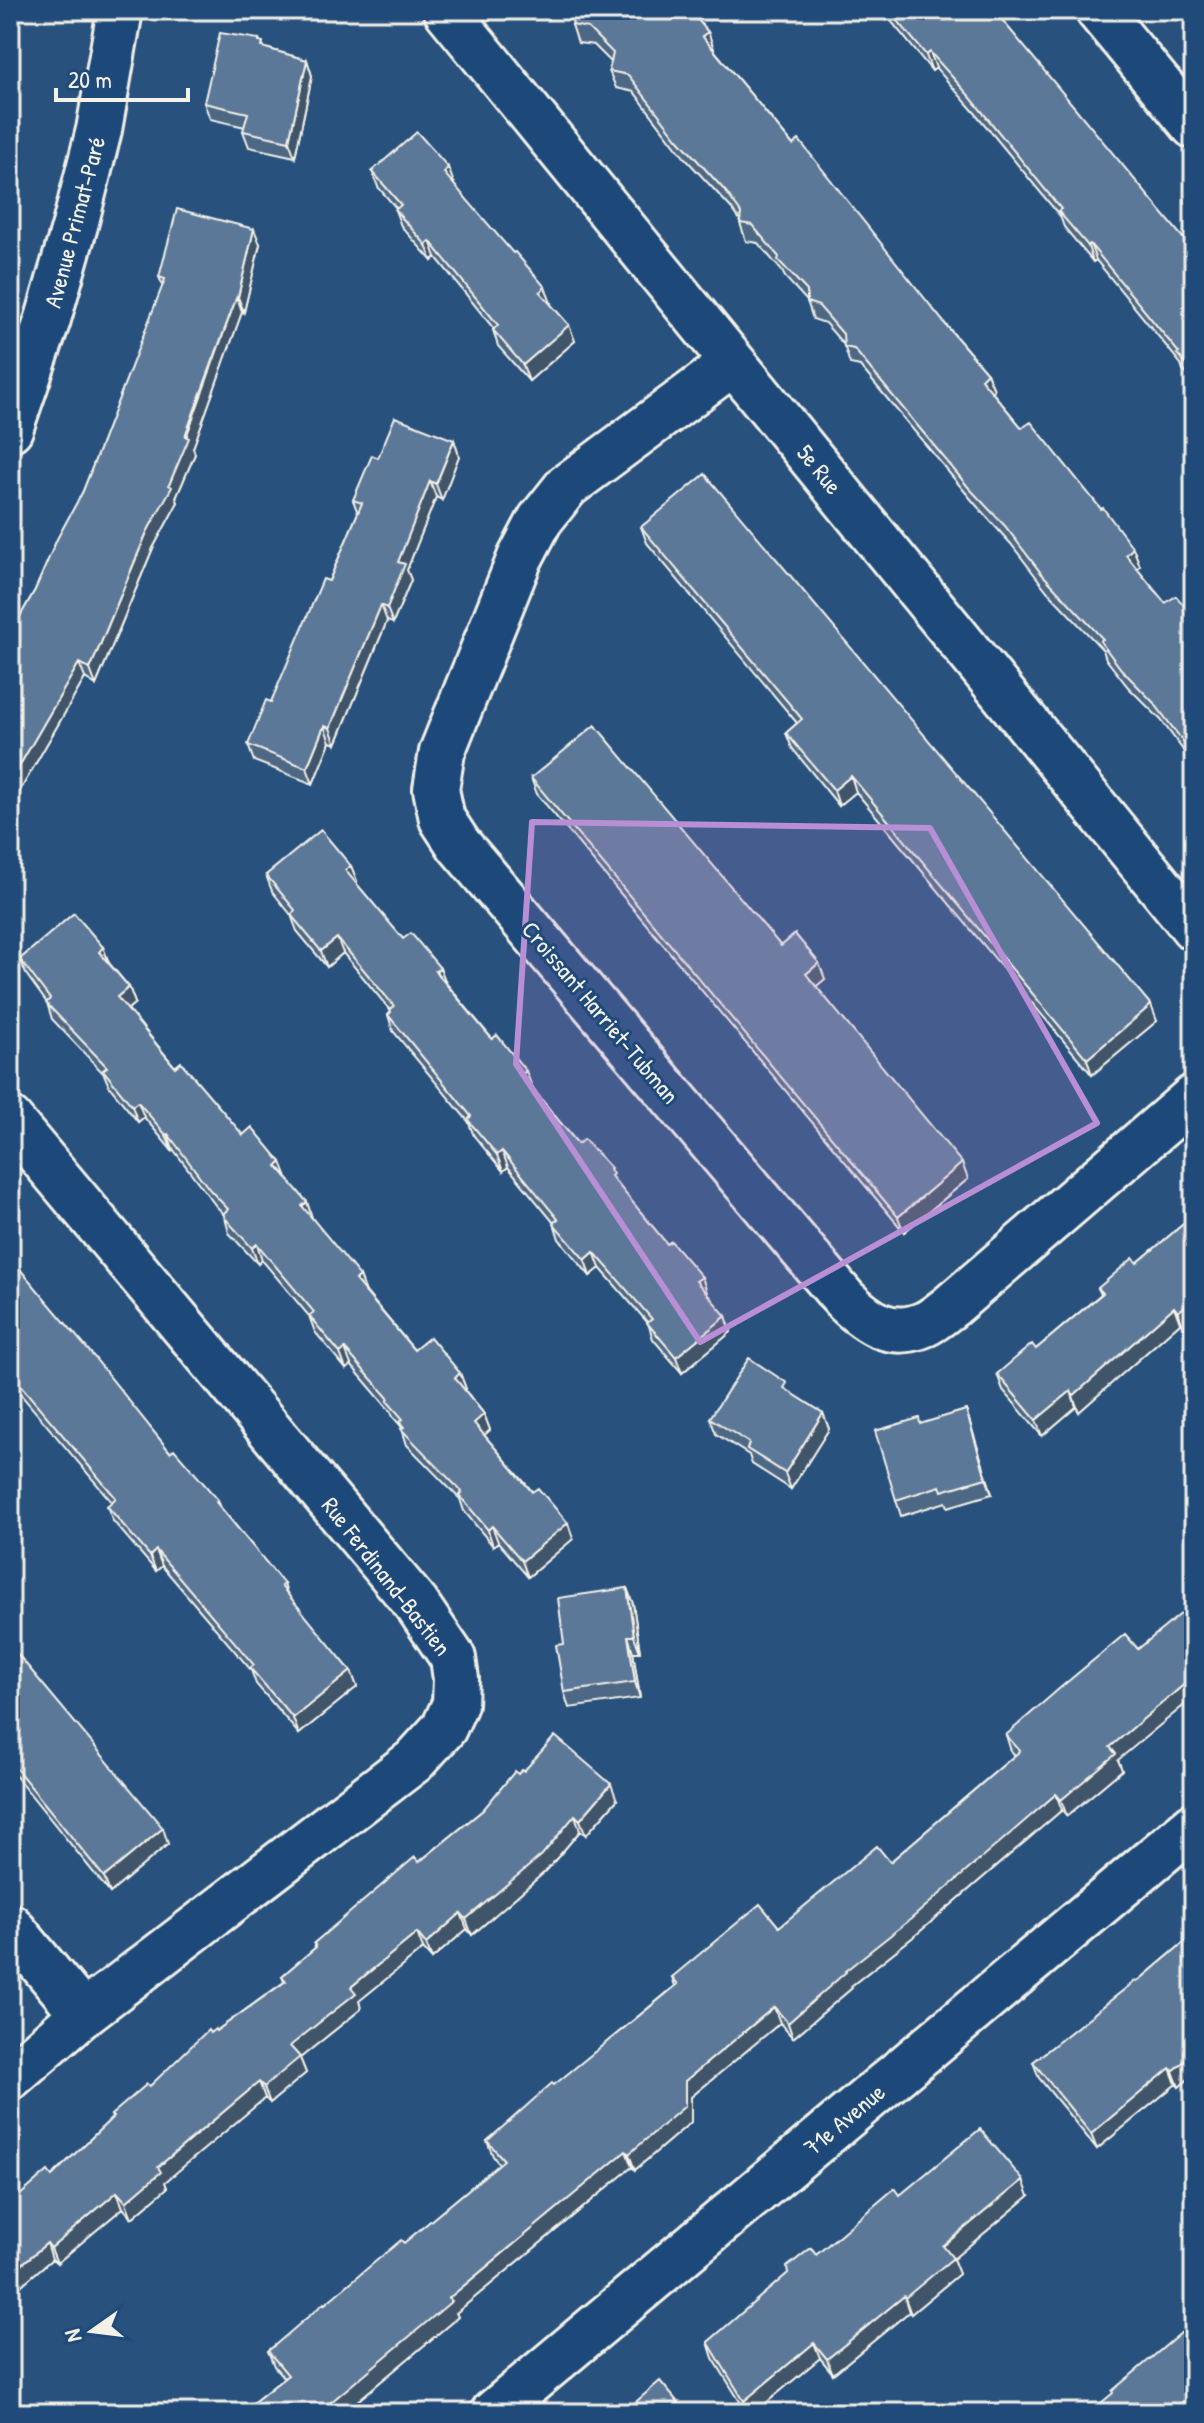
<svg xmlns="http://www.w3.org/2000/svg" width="1204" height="2423" viewBox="0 0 1204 2423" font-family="'Patrick Hand',sans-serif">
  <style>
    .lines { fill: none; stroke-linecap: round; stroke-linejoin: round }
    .minor-casing { stroke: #f4f1e8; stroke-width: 50 }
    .minor { stroke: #1f4a7a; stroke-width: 44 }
    .wall { fill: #4e6784; stroke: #f4f1e8; stroke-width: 2 }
    .shaded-wall { fill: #40546b; stroke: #f4f1e8; stroke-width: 2 }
    .building { fill: #5b7899; stroke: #f4f1e8; stroke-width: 2 }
    .marked { fill: #b88ed4; fill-opacity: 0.2; stroke: #b88ed4; stroke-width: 6; stroke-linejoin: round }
    .labels { text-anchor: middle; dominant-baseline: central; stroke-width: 6; stroke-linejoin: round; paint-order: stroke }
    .street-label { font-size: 24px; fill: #f4f1e8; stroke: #1f4a7a }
  </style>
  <rect width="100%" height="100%" fill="#28517e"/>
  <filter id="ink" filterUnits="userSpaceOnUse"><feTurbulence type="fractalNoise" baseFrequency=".0125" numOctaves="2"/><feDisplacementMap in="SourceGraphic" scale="16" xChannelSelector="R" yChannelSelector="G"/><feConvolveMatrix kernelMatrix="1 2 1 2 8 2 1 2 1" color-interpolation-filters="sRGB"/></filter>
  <g filter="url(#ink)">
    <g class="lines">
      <g class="minor-casing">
        <path id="minor" d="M446,10L1194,928
          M1098,10L1194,126
          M733,363L567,486L540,520L520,558L442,752L436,789L442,819L459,845L845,1300C868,1322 891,1339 925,1324C934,1320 943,1312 951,1306L1194,1097
          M10,429L48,319L75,225L99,130L120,10
          M10,1120L417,1605L453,1658L456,1679L455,1704L444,1728L414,1761L83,2014L10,2077
          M10,1926L83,2014
          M493,2413L1194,1825"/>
      </g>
      <use href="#minor" class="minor"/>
    </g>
    <path class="wall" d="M563,10H690L708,32L714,50L793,145L987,373L994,390L992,392L1022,428L1133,548L1140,566L1137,569L1165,603L1194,617V765L1161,720L1128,687L1106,659L1103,650L1047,591L1011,544L976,505L860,366L850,364L844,345L825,323L813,319L807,301L785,277L782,271L758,243L746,241L740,223V220L732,209L684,157L634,92L616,88L609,71L611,62L594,45L578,43L572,25L573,21Z
      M882,10H991L1194,251V382L1183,370L1181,364L1096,260L1093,262L1064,227L1060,216L976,114L936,68L932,71Z
      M259,39L265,48L307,60L312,76L295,157L249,147L243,131L245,127L210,119L204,103Z
      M372,171L454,183L453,184L551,303L550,304L575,341L529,381L498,346L493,330L494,329L436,257L432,261L401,226L395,210L397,209L378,187Z
      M260,244L244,312H242L193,448L195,454L176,498L178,502L153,548L96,685L85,678L14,801L10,798V634L35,590L83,491L163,286L159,277Z
      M454,440L459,456L442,500L436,497L407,570L411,580L393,623L387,621L336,744L330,742L313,784L254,761L248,745L271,702L329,581L358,513L353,500L378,458Z
      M641,527L1157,1021L1092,1075L856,792L839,806L792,748L786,733L797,723L647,543Z
      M531,778L781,946L825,979L816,986L968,1179L904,1232L537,794Z
      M351,866L357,881L355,882L403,939L440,968L446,983L532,1087H531L578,1144L617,1184L667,1244L702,1277L707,1293L706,1294L726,1316L731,1332L682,1373L653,1339L648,1323L600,1268L590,1276L559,1239L554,1223L508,1167L503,1171L474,1136L468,1121L393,1031L388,1015L391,1012L390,1010L343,953L327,967L297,931L291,915L272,891L266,875Z
      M103,947L109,963L129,987L135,1003L128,1009L175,1067L286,1178L307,1202L312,1218L366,1292L414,1350L460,1373L466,1389L465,1390L484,1414L490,1430L484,1435L573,1539L528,1577L498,1542L493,1546L464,1511L460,1499L407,1445L401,1426L393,1417L391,1412L351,1365L346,1369L315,1332L309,1316L262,1260L258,1264L229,1233L224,1214L216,1206L173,1149L172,1151L144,1117L138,1122L109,1086L104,1074L52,1019L47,1003L26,974L20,959Z
      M1194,1215L1184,1328L1180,1323L1079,1412L1076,1407L1042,1436L1003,1390L997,1374L1036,1349L1101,1294L1098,1288L1137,1263Z
      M10,1254L15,1259L17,1266L170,1452L218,1500L221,1508L284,1584L288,1596L351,1671L357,1687L299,1734L256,1684L251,1670L162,1566L156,1571L113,1521L107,1506L112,1502L10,1382Z
      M790,1392L823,1413L829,1429L791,1489L752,1464L749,1455L716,1434L710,1418Z
      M966,1410L992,1494L948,1507L946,1502L901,1516L896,1500L921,1424Z
      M627,1588L633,1604L640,1652H633L640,1698L569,1708L564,1692V1644Z
      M10,1645L168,1844L110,1893L10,1769Z
      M1006,1735L1118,1760L1122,1770L1067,1816L1062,1810L917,1934L851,1986L852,1988L793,2038L780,2023L691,2097V2122L635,2170L632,2167L456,2313L458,2317L343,2413H240L284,2378L274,2366L268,2351L404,2243L499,2164L493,2156L487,2141L675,1986L672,1977L779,1927L890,1862L1015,1755L1011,1751Z
      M524,1771L617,1800L586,1835L580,1831L547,1870L472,1935L467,1929L432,1959L423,1949L359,2001L361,2009L300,2058L306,2073L270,2103L265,2098L204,2149L165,2182L167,2188L132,2218L123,2208L57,2263L52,2259L10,2295V2197L13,2201L52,2176L112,2118L111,2115L150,2086L210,2033L216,2031L284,1982L282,1976L315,1948L314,1943L419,1862L483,1810L518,1774Z
      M1194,1934V2074L1179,2087L1176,2084L1097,2149L1039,2078L1033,2062L1137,1982Z
      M900,2195L1029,2196L953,2259L959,2274L911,2314L909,2312L833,2374L820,2358L754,2413H747L713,2358L708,2342L816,2255Z"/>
    <path class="shaded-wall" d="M10,10H15L10,40Z
      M708,32L714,49L709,54L702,36Z
      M930,52L936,68L932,71L926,55Z
      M307,60L312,76L295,157L289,141Z
      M448,167L454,183L449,189L444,173Z
      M254,229L260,244L244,312L238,297Z
      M430,241L436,257L432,261L426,245Z
      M1090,244L1096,260L1093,262L1088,246Z
      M545,287L551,303L546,308L540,292Z
      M237,296L242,312L193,448L195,454L176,498L178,502L153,548L96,685L90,669L147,532L169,485Z
      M569,325L575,341L529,381L523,365Z
      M987,373L994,390L987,396L981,379Z
      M454,440L459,456L442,500L436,484Z
      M430,481L436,497L407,570L411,580L393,623L387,608L398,562Z
      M1133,548L1140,566L1132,573L1126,555Z
      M381,605L387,621L336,744L330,728Z
      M79,663L85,678L14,801L10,790V782Z
      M324,726L330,742L313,784L307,768Z
      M851,776L856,792L839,806L834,790Z
      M351,866L357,881L351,886L345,870Z
      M337,938L343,953L327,967L321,951Z
      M103,947L109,963L99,952Z
      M819,963L825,979L812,990L806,974Z
      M440,968L446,983L435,971Z
      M129,987L135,1003L123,1013L117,997Z
      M1151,1005L1157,1021L1092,1075L1087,1059Z
      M526,1071L532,1087L527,1091L521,1075Z
      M138,1102L144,1117L138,1122L132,1106Z
      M168,1134L173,1149L172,1151L166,1135Z
      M502,1151L508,1167L503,1171L497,1155Z
      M281,1162L287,1177L277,1166Z
      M962,1163L968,1179L904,1232L898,1217Z
      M307,1202L312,1218L308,1222L302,1206Z
      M257,1244L262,1260L258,1264L252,1248Z
      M594,1252L600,1268L590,1276L585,1260Z
      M360,1276L366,1292L355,1280Z
      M702,1277L707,1293L702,1297L696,1281Z
      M1194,1298V1319L1184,1328L1178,1312Z
      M1174,1307L1180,1323L1079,1412L1073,1396Z
      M726,1316L731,1332L682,1373L676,1357Z
      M345,1349L351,1365L346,1369L340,1353Z
      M460,1373L466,1389L461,1394L455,1378Z
      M1071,1391L1076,1407L1042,1436L1036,1420Z
      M966,1410L971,1426L992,1494L986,1478Z
      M823,1413L829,1429L791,1489L785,1473Z
      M484,1414L490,1430L480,1439L474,1423Z
      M568,1523L573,1539L528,1577L522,1561Z
      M492,1526L498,1542L493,1546L488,1530Z
      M156,1550L162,1566L156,1571L150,1556Z
      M627,1588L633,1604L640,1652L634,1636Z
      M628,1636L633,1652L640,1698L635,1682Z
      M351,1671L357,1687L299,1734L293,1718Z
      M1194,1676V1697L1118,1760L1122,1770L1067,1816L1061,1800L1110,1747Z
      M611,1784L617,1800L586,1835L580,1820Z
      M1056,1794L1062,1810L917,1934L851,1986L852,1988L793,2038L788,2023L845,1971Z
      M575,1815L580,1831L547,1870L472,1935L466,1919Z
      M163,1828L168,1844L110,1893L104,1877Z
      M461,1913L467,1929L432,1959L426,1944Z
      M417,1933L423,1949L359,2001L361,2009L300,2058L306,2073L270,2103L264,2087L290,2046L351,1987Z
      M774,2007L780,2023L691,2097V2122L635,2170L629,2154L685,2081Z
      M1194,2053V2074L1179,2087L1173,2071Z
      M1170,2068L1176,2084L1097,2149L1091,2134Z
      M259,2082L265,2098L165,2182L167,2188L132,2218L126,2202L158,2167Z
      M626,2151L632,2167L456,2313L458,2317L343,2413H318L449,2298Z
      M1023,2180L1029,2196L953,2259L959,2274L911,2314L905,2298L943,2246Z
      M117,2192L123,2208L57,2263L51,2248Z
      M47,2243L52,2259L10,2295V2274Z
      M904,2296L909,2312L833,2374L827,2359Z
      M814,2343L820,2358L754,2413H748L744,2401Z"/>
    <path class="building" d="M572,10H690L708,32L702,36L793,145L799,140L946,325L987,373L981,379L1022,428L1031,422L1101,509L1103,508L1133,548L1126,555L1165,603L1176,596L1194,617V756L1154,703L1121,669L1100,641L1103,639L1041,573L1005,526L969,488L854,349L844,347L843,334L819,306L807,302V291L778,260L779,257L752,225L740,223L741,213L726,192L678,139L628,75L609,71L613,53L588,28L572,25L575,14Z
      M889,10H991L996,17L998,15L1194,251V373L1177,354L1179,353L1090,244L1088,246L1058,211L1061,209L971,98L930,52L926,55Z
      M220,33L259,39V42H263L262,47L307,60L289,141L243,131L248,113L204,103Z
      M417,132L448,167L444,173L513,253L515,252L545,287L540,292L569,325L523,365L493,330L498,325L430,241L426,245L395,210L401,205L372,171Z
      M177,209L254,229L238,297L237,296L185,436L189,438L169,485L172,487L147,532L90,669L79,663L10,782V634L35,590L57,539L83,491L165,279L159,277Z
      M395,417L454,440L436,484L430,481L398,562L405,564L387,608L381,605L330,728L324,726L307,768L248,745L266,700L271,702L323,579L329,581L362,503L353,500L372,455L378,458Z
      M705,474L1151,1005L1087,1059L851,776L834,790L786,733L802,719L641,527Z
      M595,725L781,946L795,934L819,963L806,974L962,1163L898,1217L531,778Z
      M321,830L351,866L345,870L403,939L411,933L440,968L435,971L492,1039L497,1035L526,1071L521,1075L578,1144L584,1139L611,1168L610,1169L613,1174L611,1176L667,1244L671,1241L702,1277L696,1281L726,1316L676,1357L647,1323L652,1319L594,1252L585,1260L553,1223L558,1219L502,1151L497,1155L468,1120L471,1116L388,1015L391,1012L390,1010L394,1006L337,938L321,951L291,915L295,910L266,875Z
      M74,913L103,947L99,952L129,987L117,997L175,1067L181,1062L243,1135L252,1127L281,1162L277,1166L307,1202L302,1206L360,1276L355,1280L414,1350L430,1337L460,1373L455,1378L484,1414L474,1423L532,1492L538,1488L568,1523L522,1561L492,1526L488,1530L459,1495L462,1492L401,1429L404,1427L399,1422L403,1419L387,1401L389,1399L345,1349L340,1353L309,1316L314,1312L257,1244L252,1248L224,1217L225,1216L223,1214L228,1209L210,1190L168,1134L166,1135L138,1102L132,1106L103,1070L107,1067L46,1003L50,999L20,959Z
      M1194,1215V1298L1178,1312L1174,1307L1073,1396L1071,1391L1036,1420L997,1374L1032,1344L1036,1349L1103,1293L1098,1288L1133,1258L1137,1263Z
      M10,1254L15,1259L13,1261L90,1352L170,1452L174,1449L218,1500L216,1502L284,1584L281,1586L351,1671L293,1718L250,1668L254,1665L156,1550L150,1556L107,1506L116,1498L10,1373Z
      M749,1358L787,1383L784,1388L823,1413L785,1473L747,1449L749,1443L710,1418Z
      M966,1410L986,1478L942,1491L940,1486L896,1500L875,1431L919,1418L920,1424Z
      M627,1588L634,1636H628L635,1682L564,1692L556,1645L564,1644L558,1598Z
      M1194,1603V1676L1110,1747L1116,1754L1061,1800L1056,1794L911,1919L845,1971L846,1972L788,2023L774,2007L685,2081V2106L629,2154L626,2151L449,2298L452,2301L318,2413H240L288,2375L268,2351L324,2303L325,2304L401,2240L404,2243L504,2160L487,2141L552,2083L554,2085L678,1984L672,1977L760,1904L779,1927L877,1846L890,1862L1020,1751L1006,1735L1060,1688L1125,1634L1138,1649Z
      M10,1645L163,1828L104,1877L10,1761Z
      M555,1736L611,1784L580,1820L575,1815L542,1855L466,1919L461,1913L426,1944L417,1933L351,1987L356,1993L290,2046L300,2057L264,2087L259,2082L198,2133L158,2167L161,2172L126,2202L117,2192L51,2248L47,2243L10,2274V2197L13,2201L48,2171L52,2176L113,2117L111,2115L147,2084L150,2086L208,2030L210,2033L215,2029L216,2031L286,1981L282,1976L316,1947L314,1943L415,1857L419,1862L483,1810L515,1771L518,1774L522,1770L524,1771Z
      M1194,1934V2053L1173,2071L1170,2068L1091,2134L1033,2062L1135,1981L1137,1982Z
      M980,2129L1023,2180L943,2246L953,2258L905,2298L904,2296L827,2359L814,2343L744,2401L708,2342L788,2273L787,2267L811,2248L816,2255L895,2188L900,2195Z
      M1194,2322V2413H1089L1113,2393L1112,2391Z
      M660,2381L687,2413H623Z"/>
  </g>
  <path class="marked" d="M532,822L930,828L1097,1123L700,1342L516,1064Z"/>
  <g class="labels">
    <g class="street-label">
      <text transform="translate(74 222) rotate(-75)">Avenue Primat-Paré</text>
      <text transform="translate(820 469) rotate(51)">5e Rue</text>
      <text transform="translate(601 1012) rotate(50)">Croissant Harriet-Tubman</text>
      <text transform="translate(387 1576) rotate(52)">Rue Ferdinand-Bastien</text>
      <text transform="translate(844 2119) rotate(-40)">71e Avenue</text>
    </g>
  </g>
  <rect width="1204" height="2423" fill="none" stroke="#1f4a7a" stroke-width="40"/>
  <rect x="20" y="20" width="1164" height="2383" fill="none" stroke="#f4f1e8" stroke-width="3" filter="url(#ink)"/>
  <g transform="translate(92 2331) rotate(256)" stroke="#1f4a7a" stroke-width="6" paint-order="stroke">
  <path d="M0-6L14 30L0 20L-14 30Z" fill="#f4f1e8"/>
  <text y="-12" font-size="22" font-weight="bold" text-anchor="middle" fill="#f4f1e8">N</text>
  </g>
  <path d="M56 88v12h132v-12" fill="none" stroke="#f4f1e8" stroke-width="4"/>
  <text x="68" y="88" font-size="24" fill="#f4f1e8" stroke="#1f4a7a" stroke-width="6" paint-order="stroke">20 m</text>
</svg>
